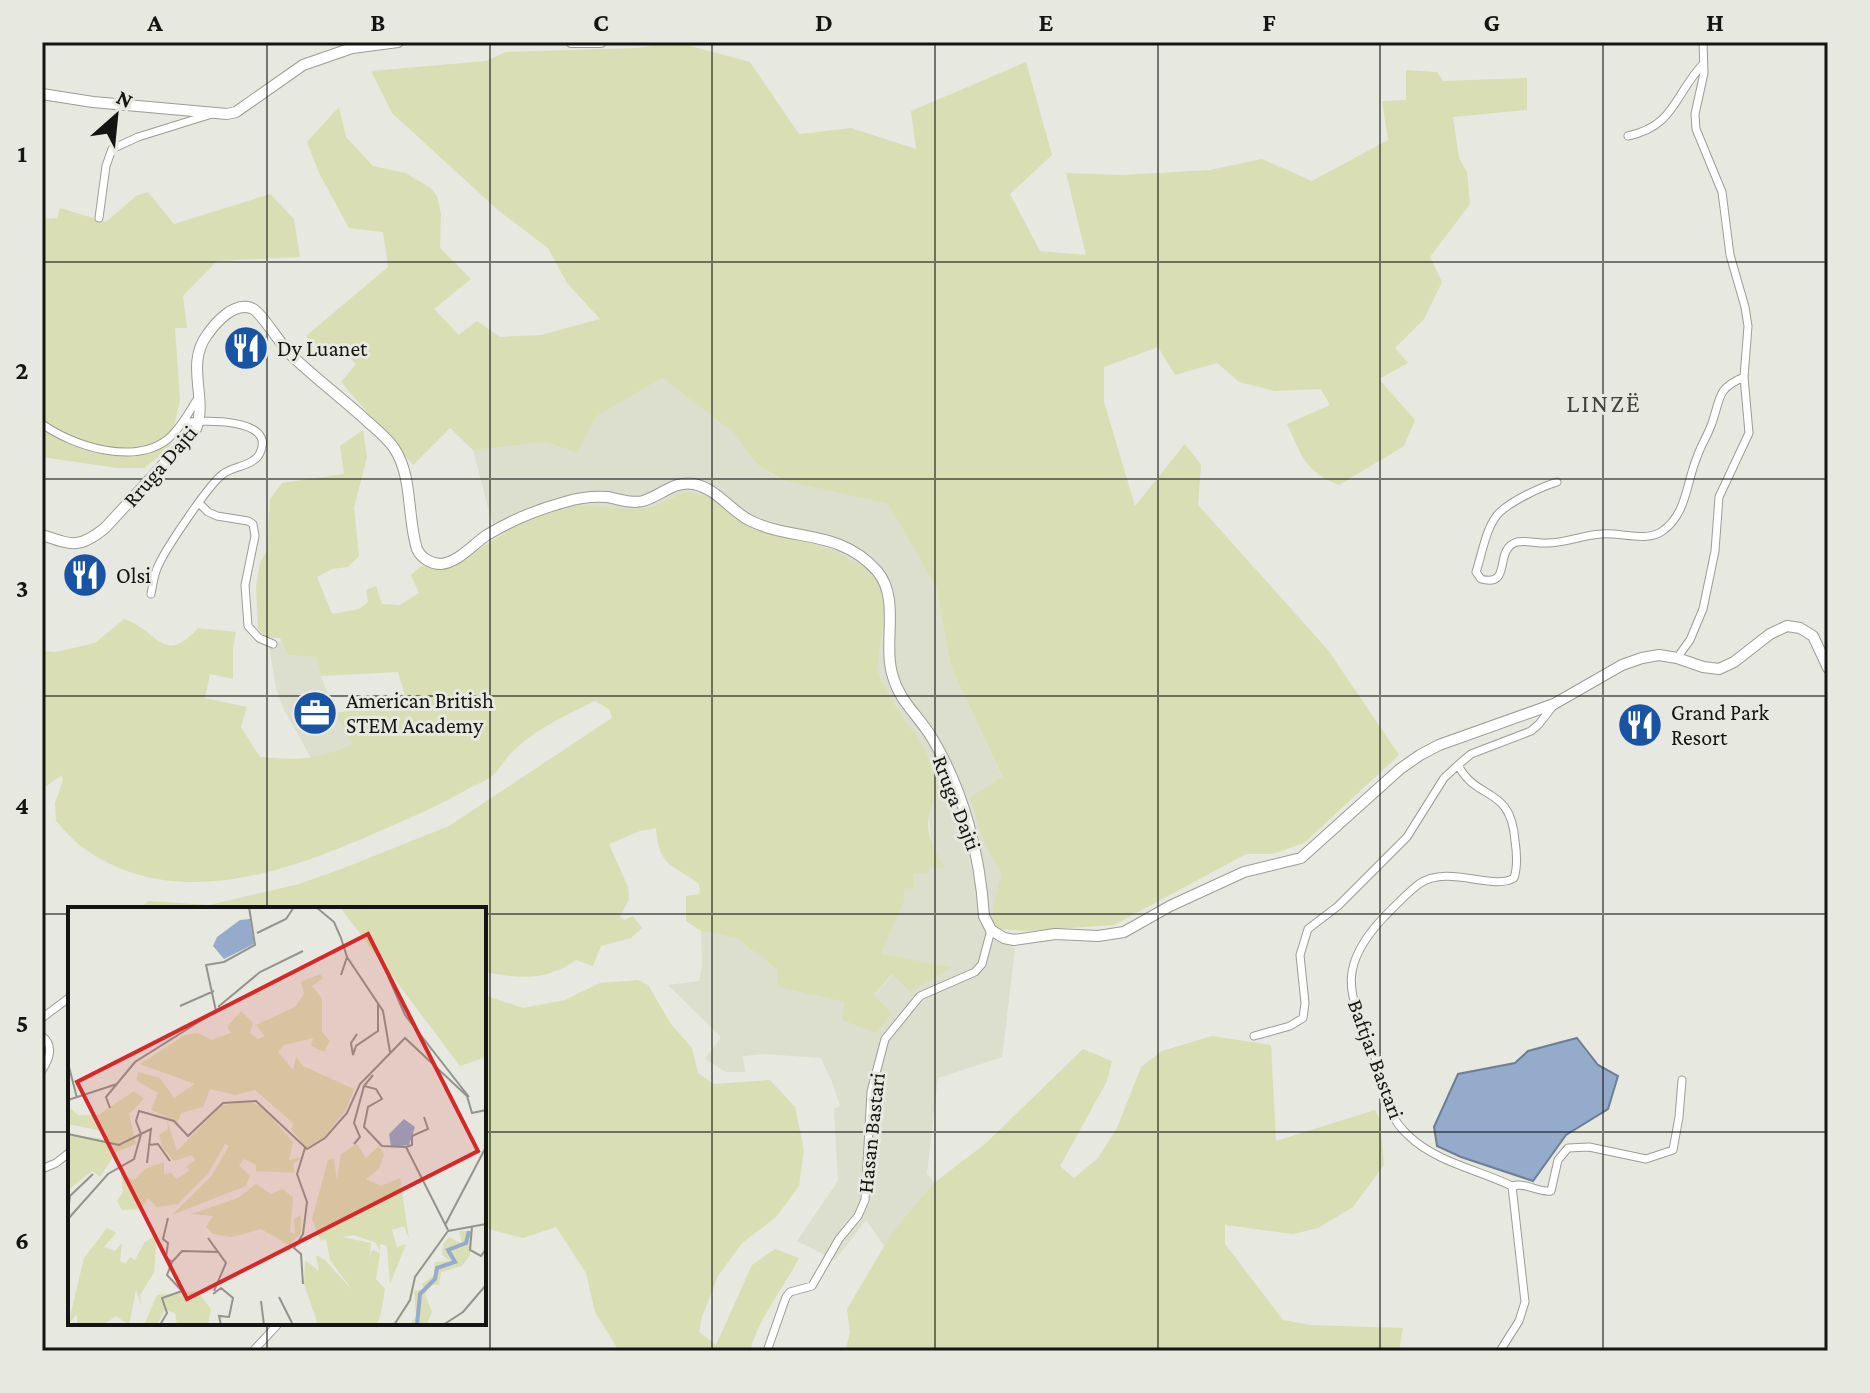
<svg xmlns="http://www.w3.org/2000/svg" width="1870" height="1393" viewBox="0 0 1870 1393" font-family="'Crimson Pro',serif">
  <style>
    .built { fill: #dcdece }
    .green { fill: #d9deb5 }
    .water { fill: #95abcb; stroke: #6e7e94; stroke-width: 2 }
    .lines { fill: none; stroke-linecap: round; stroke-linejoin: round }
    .street-casing { stroke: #9c9d95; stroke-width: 9 }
    .secondary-casing { stroke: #9c9d95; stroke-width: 12 }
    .street { stroke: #fff; stroke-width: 7 }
    .secondary { stroke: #fff; stroke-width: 10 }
    .grid { fill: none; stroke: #141512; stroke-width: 2; stroke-opacity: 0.55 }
    .labels { text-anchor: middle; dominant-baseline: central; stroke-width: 6; stroke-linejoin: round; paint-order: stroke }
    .poi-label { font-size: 22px; fill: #141512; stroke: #e7e8df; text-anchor: start }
    .street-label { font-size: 22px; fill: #141512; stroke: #e7e8df }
    .quarter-label { font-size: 26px; letter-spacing: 2px; fill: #43443d; stroke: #e7e8df }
    .inset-river { fill: none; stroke: #95abcb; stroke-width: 4 }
    .inset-road { fill: none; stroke: #93948d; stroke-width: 2 }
    .view { fill: #d62828; fill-opacity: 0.15; stroke: #d62828; stroke-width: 4 }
    .inset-edge { fill: none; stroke: #141512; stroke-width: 4 }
    .neatline { fill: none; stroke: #141512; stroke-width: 3 }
    .grid-label { font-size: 26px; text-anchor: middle; font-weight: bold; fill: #141512 }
  </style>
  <rect width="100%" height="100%" fill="#e7e8df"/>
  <path class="built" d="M662,378L732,430L759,466L773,475L785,481L888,504L936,587L951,666L1002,778L986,847L1003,874L993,904L992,922L1015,950L1002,1057L938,1078L927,1173L934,1183L884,1246L866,1220L835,1260L797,1241L838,1181L834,1109L840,1106L833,1084L821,1058L765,1054L743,1056L745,1072H726L705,1059L721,1037L668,985L699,981L702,965L701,931L736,938L777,969L779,987L845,1002L874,996L893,974L951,967L881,954L903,901L904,887L915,888L913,873L929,868H946L931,845L925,749L891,699L877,671L885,609L874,577L833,550L758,528L740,520L705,495L684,492L652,507L626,509L581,505L540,515L515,526L500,535L491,519L473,450L546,442L577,453L597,416Z
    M281,641L288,655L317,657L321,676L335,713L352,744L323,757L311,758L284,710L276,689L269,645Z"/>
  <path class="green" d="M676,42L750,62L799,134L851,128L916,149L911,111L1026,62L1052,155L1010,194L1040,251L1086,255L1066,173L1122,175L1210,170L1262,159L1312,181L1388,140L1382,101L1406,100V70L1437,72L1443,81L1527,78V110L1453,117L1459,158L1467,172L1470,204L1430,257L1442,282L1424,319L1395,348L1408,363L1379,379L1415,420L1404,446L1339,485C1303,470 1303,457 1287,424L1330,405L1321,389L1275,391L1239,382L1217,363L1175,375L1158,347L1104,367V402L1135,506L1185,444L1201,465L1198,505L1328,650L1399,755L1304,843L1272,854H1246L1114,925L1027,931L999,929L992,922L993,904L1002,874L986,847L970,798L1002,777L951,666L936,587L888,504L785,481L759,466L731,430L662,378L597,416L577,453L546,442L473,450L450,428L413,465L341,382L356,364L338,346L325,357L306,336L388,267L383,232L349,228L319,173L307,142L339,107L346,137L373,166L405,173L431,188L437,196L441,214L440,248L471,279L434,309L459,335L477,321L500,337L541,335L600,319L567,283L548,248L499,211L392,113L371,71L486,61L506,52L637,48Z
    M148,192L174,224L270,194L294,219L300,257L217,261L183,296L187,328H175L180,401L169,449L144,468H117L42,457V219L57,218L60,208L106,222L136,196Z
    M363,430L367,457L354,508L359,556L348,567L332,569L317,577L332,614L359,609L368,602L366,590L376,586L382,604L400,605L419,593L411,575L421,566L450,568L515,526L540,515L581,505L626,509L652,507L684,492L705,495L740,520L758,528L833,550L860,565L874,577L882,588L885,609L877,671L891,699L925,749L939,792C920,823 928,841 946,868H930L927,874L913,873L915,889L904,888V901L881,954L952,967L911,992L892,974L874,995L892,1014L876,1033L842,1020L845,1002L778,987L777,969L736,938L701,931L686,921V896L700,894L699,884C672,863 659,868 656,828L640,831L609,844L628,887L629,899L620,917L625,920L633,916L642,928L631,938L601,946L593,966L576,960C545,982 519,978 484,972V909H140L148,901L209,905L299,884L344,868L449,826L612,718L609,709L595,701C566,715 535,729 512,752C505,759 500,769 493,775C485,782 474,785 466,790C441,804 415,816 389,827C294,869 177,916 82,847C73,840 64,830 56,821L55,803L63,780L62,775L42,789V651L56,652L95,643L124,619C158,630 163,667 198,628L236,632L233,648V679L210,674L205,698L247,707L241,727L260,757C300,760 315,761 352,744L335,713L407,702L398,672L321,676L317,657L288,655L280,638L265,637L258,628L256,587L260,563L267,550L270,499L282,483L344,474L340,446Z
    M638,980L648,985L671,1024L692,1048L698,1073L714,1084L770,1080L795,1107L804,1150L799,1186L776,1217L742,1243L718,1276L702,1317L699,1332L716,1345L752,1265L775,1249L799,1258C783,1289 759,1317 750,1351H619L595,1312L586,1273L556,1227L523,1238L484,1228V995L523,1008L565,1000L600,983Z
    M1212,1036L1271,1045L1276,1141L1375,1110L1380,1120L1384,1165L1353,1207L1318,1228L1293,1234L1225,1225V1244L1283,1320L1311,1325L1403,1328L1399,1351H845L850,1333L847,1309L892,1233L934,1183L985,1144L1083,1049L1112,1061L1107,1081L1060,1166L1074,1178L1098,1158L1117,1128L1141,1067L1162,1051Z"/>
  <path class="water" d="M1577,1038L1598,1065L1618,1076L1608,1109L1566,1135L1533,1181L1461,1157L1437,1146L1434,1127L1458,1074L1515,1063L1528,1051Z"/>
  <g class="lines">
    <g class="street-casing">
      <path id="street" d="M1628,136C1675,126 1674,95 1703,64
        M99,218L106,166L112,149L138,137L212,114
        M42,424C73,446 134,466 168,439C181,428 189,412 198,398
        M1557,482C1541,487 1513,500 1500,512C1486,525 1482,555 1476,572L1481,579C1513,588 1493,549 1517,542C1526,540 1538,544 1547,543C1566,543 1583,535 1601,534C1620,532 1645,542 1661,532C1687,515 1686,483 1697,457C1701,445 1708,435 1712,423C1721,398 1716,389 1744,377
        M200,504L208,512L217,516L248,521L253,524L255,536L245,585L248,626L259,638L273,644
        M151,594C153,584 154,573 159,564C167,547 209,484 223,474C233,466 254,466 260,453C277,417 200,420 183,423
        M1677,658L1690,640L1703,609L1715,551L1719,497L1749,433L1744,377L1748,326L1745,307L1730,255L1722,192L1696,129L1695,114L1704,73L1703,42
        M42,1018L70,997
        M42,1036C54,1045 50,1059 42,1070
        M1254,1036L1290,1026L1303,1018L1305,1003L1300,955L1308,929L1338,906L1407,837L1444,778L1458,765
        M42,1169L56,1163L70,1152
        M1512,1186C1479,1170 1436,1162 1409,1136C1385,1114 1387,1095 1378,1066C1355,1001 1329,975 1384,917C1395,906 1407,893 1419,884C1448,864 1493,891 1514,878C1518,866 1517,854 1515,841C1511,785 1477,802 1458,765L1471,754L1531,731L1539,724L1553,706
        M1512,1186C1527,1182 1538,1193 1551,1191L1558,1160L1568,1148L1589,1147L1646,1159L1673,1150L1679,1117L1682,1080
        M253,1351L279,1323
        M767,1351L786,1297L790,1292L812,1286L839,1239L858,1216L865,1200L871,1092L885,1039L920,996L975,972L982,964L991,930
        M1500,1351L1519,1321L1525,1302L1512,1186"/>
    </g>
    <g class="secondary-casing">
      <path id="secondary" d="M571,42H601
        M42,94L93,102L227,114L236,112L303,65L352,48L398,42
        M42,535C72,545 79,549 105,528L196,429C208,398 185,365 207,335C216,322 234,302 251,308C261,311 280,344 290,354C315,378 343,399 368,422C377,430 387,438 394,448C413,476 407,518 417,549C421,558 431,564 441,564C459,562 473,544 487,535C510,521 539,509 565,502C578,498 593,496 607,497C619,499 631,504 643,501C661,496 674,480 694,484C717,489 730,510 749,520C792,542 839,528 877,571C901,599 882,643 893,677C900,702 919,716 932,738C964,791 980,855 984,916L991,930L1004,938L1014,940L1055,934L1098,936L1124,932L1170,906L1244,872L1301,858L1400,769L1420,755L1439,745L1554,704L1622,665L1642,658L1659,655L1677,658L1703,667L1719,669L1734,662L1770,634L1787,626L1800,628L1813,636L1828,668"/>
    </g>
    <use href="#street" class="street"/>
    <use href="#secondary" class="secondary"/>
  </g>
  <path class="grid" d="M267,42V909M490,42V1351M712,42V1351M935,42V1351M1158,42V1351M1380,42V1351M1603,42V1351M42,262H1828M42,479H1828M42,696H1828M42,914H70M484,914H1828M42,1132H70M484,1132H1828M267,1323V1351"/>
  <defs>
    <g id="restaurant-disc" transform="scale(2.3)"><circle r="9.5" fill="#1953a4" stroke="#e7e8df"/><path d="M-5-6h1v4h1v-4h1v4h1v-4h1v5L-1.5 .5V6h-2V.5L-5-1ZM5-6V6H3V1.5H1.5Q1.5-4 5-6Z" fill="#fff"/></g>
    <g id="office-disc" transform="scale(2.3)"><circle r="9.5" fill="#1953a4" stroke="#e7e8df"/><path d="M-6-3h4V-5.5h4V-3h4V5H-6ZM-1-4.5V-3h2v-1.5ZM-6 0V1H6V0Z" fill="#fff"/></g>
  </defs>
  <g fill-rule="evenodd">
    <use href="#restaurant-disc" x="246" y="348"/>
    <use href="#restaurant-disc" x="85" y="575"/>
    <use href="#office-disc" x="315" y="713"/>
    <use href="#restaurant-disc" x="1640" y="725"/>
  </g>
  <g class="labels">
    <g class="poi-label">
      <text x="277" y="348">Dy Luanet</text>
      <text x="116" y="575">Olsi</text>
      <text x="346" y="700">American British<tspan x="346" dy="25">STEM Academy</tspan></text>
      <text x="1671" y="712">Grand Park<tspan x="1671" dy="25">Resort</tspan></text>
    </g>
    <g class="street-label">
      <text transform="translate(160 466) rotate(-49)">Rruga Dajti</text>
      <text transform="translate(957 803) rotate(69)">Rruga Dajti</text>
      <text transform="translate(1376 1059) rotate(70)">Baftjar Bastari</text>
      <text transform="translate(871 1133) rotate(-84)">Hasan Bastari</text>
    </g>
    <g class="quarter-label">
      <text x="1604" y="403">LINZË</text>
    </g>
  </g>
  <g transform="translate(68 907)">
    <rect width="418" height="418" fill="#e7e8df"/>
    <path d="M272,0H418V150L392,159ZM252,67L255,71L244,79L254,91V125L262,134L256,145L243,139L245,131L216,138L210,145L225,163L228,150L235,159L286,182L278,203L255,231L238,241L223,222L226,217L187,183L167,188L142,182L135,200L113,206L110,215L83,203L90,186L68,173L70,165L92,171L106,191L127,177L72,157L117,128L130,126L144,133L163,126L159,120L173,104L185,116L182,126L190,132L197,129L188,118L227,100L236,87L233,75ZM66,184L76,192L61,207L68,237L48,245L32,270L24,264L0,283V227L41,233L30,223L0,217V199L10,208H30ZM182,195L195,200L225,235L221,253L234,250L225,257L227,266L188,264V258L176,252L171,258L182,269L178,279L104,308L144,268L161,239L157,237L140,267L110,297L89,300L80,291L73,302L54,303L49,294L55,285L53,266L66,273L77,262L96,255V267L103,266L109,272L122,263L118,260L127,253L124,248L106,254L94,240L91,228L100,222L99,213L109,244L154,198ZM289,237L298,251L311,239L316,247L311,262L298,272L313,279L332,271L341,332L336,319L324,323L329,340L338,337L322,377L319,339L312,337V344L308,336L286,328L274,330L303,336L302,352L304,343L312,346L308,372L317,382L313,406L309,418H245L249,415L236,377L237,353L251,364L248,348L257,353L285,384L262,353L258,332L253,334L244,312L260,253L266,252L269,273L273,247ZM188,277L203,287L214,282L225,290L222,325L227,327L226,312L233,308V326L221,338L193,322L164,330L145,327L138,320L145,309L123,307L170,291ZM39,321L48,326L36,340L47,344L54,336L52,354L57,357L62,350L67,353L76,336L89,327L86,366L72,388L74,400L68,383L61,418L48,409L35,418H9V407L0,418L16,351ZM391,324H404L402,348L394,359L373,365L371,378H363L357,387L364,405L359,417L341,418L348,409L346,384L356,382L354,377L366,368L367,355L382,354L374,348L375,337L381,330L394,337ZM129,384L143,402L140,417L109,418L107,406L97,403L89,418H76L89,388Z" fill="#d9deb5"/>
    <path d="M182,12L186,37L156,52L145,39L149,30L172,13ZM336,212L347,220L341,238L323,240L321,227Z" fill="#95abcb"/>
    <path class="inset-river" d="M349,418L352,387L367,372L369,361L387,355L380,343L398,336L401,324"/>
    <path class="inset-road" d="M248,0L266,15L273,31L279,50L273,68M189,26L218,12L226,0M279,50L315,104L322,145M320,69L337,108L401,190M112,99L146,84M150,100L192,65L235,44M289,127L283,136L285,148L288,139L310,124V96M0,156L9,191M305,168L296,179L308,182L314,192L300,200L296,220L314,239L338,240M0,193L49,177M42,201L38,190L67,155L148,104L138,58L156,55L187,38L181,0M0,227L51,238L83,222L79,256M286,237L292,230L286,216L296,179M80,238L90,237L102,254M338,240L380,323M338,240L344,238V229L360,222L356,210M0,303L2,289L25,267M0,312L40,267L66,252L73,227L68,214L71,204L106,214L120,229L155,196L188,194L239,242L257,231L279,206L292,177L337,131L399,189L404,206L418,203M377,318L418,240M404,320L402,343L413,349L418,342M380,324L418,317M140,331L158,356L146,384M104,355L114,344L151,345M235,377L233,347L226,341L235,327L239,295L229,267L237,241M145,387L153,381L165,391L161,410L151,409L153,418M211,390L225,418M193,394L196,418M92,418L99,406L94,391L114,384L99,368L104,355L98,350L100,336L95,332L100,311M326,418L342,393L347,370L380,324M375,418L395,405L418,378"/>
    <path class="view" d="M300,27L410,244L119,392L9,175Z"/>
    <rect width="418" height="418" class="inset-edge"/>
  </g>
  <rect width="1870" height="1393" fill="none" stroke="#e7e8df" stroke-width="88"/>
  <g transform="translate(116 116) rotate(27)" stroke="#e7e8df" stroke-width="6" paint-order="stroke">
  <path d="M0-6L14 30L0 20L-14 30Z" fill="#141512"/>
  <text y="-12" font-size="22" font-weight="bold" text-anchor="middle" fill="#141512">N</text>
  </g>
  <rect x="44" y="44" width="1782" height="1305" class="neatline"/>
  <g class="grid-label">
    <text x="155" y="31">A</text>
    <text x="378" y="31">B</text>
    <text x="601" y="31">C</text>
    <text x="824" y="31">D</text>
    <text x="1046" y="31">E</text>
    <text x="1269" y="31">F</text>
    <text x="1492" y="31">G</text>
    <text x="1715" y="31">H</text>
    <text x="22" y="162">1</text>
    <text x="22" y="379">2</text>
    <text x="22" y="597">3</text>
    <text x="22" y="814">4</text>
    <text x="22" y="1032">5</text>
    <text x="22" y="1249">6</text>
  </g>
</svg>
